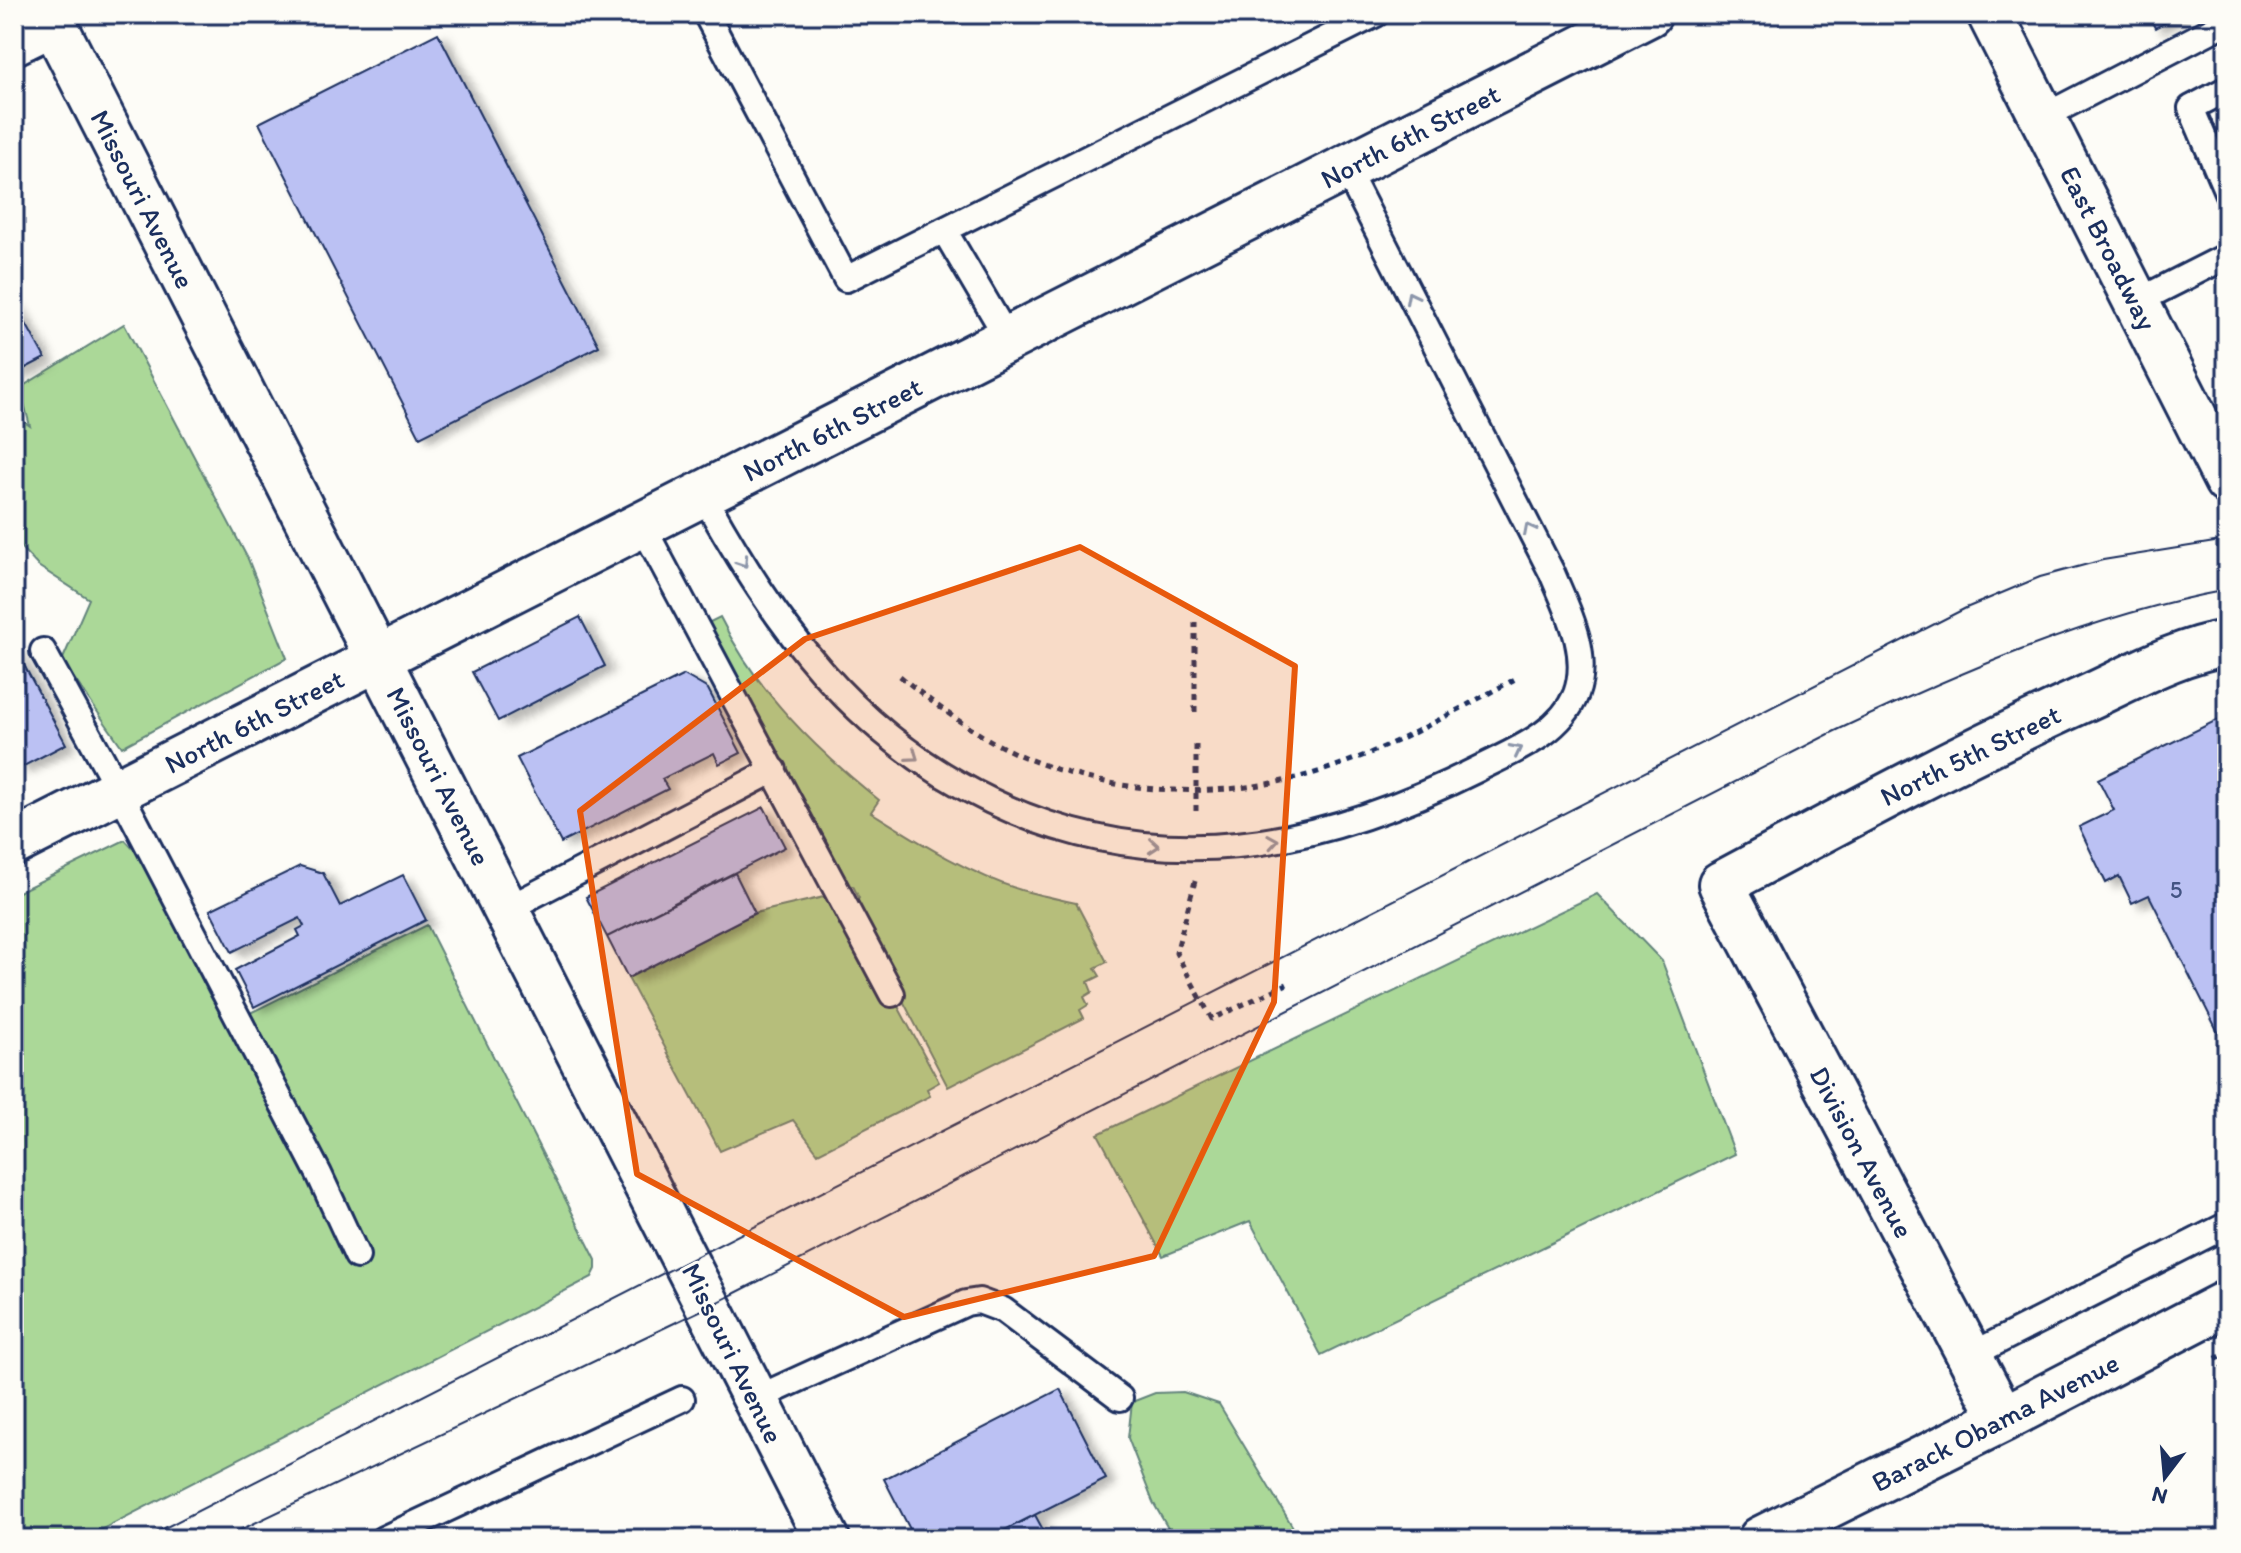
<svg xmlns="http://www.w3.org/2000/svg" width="2241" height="1553" viewBox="0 0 2241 1553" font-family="Itim,sans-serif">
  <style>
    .green { fill: #abd898; stroke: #63847b; stroke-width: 2 }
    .building { fill: #bbc1f3; stroke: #1b2f5e; stroke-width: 2; filter: url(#shadow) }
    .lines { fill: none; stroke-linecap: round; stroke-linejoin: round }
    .service-casing { stroke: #1b2f5e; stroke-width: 30 }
    .minor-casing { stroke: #1b2f5e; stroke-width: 50 }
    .secondary-casing { stroke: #1b2f5e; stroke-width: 50 }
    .path { stroke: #1b2f5e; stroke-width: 5; stroke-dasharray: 6 6; stroke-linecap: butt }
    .service { stroke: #fdfcf7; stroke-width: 24 }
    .minor { stroke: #fdfcf7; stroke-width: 44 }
    .secondary { stroke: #fdfcf7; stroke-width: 44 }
    .tram { stroke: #1b2f5e; stroke-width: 2 }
    .oneway { stroke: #8c96aa }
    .marked { fill: #e8590c; fill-opacity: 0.2; stroke: #e8590c; stroke-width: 6; stroke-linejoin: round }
    .labels { text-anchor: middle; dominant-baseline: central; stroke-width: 6; stroke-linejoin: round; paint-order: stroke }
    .number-label { font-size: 24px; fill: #435483 }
    .street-label { font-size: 28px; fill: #1b2f5e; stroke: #fdfcf7 }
  </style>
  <defs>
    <filter id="shadow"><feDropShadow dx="9" dy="5" stdDeviation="4" flood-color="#0004"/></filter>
  </defs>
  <rect width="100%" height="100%" fill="#fdfcf7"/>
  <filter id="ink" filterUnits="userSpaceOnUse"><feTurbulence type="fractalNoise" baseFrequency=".0125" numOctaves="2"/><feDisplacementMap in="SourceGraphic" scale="16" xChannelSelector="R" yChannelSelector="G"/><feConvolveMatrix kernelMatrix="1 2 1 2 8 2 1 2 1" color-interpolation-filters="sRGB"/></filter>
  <g filter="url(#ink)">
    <path class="green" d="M124,324L248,559L287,658L122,747L62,661L89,599L38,566L14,540V415L30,426L20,388Z
      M720,617C757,692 814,748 879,800L871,812C919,842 967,873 1021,890C1039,895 1058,899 1076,903L1107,962L1095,968L1100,976L1088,982L1092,992L1084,997L1088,1005L1080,1010L1084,1018L948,1087L853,905L859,898L853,886H844L708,623Z
      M125,840L146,863L209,994L243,1052L294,1105L284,1078L246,1015L427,925L596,1260V1269L592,1277L83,1539H14V894Z
      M1597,894L1662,961L1735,1154L1321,1355L1250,1221L1163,1256L1098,1134Z
      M824,897L885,1003L894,999L939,1082L927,1089L930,1096L818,1153L793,1120L720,1151L628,978L755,913Z
      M1183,1392L1219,1404L1300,1539H1174L1153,1502L1128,1438L1132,1402L1155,1393Z"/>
    <path class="building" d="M2148,14H2182L2155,28Z
      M438,33L599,346L420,437L259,123Z
      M14,302L45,358L14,374Z
      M580,617L605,666L498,721L472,672Z
      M14,646L66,744L20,768L14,756Z
      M684,675L708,689L741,753L719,764L714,753L662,779L668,789L561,843L517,758Z
      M2227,715V1050L2149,895L2132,903L2119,876L2106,883L2079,827L2114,810L2098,779Z
      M764,807L785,847L607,937L586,897Z
      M300,866L323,873L340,906L403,875L426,920L254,1007L235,970L300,936L297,930L304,926L300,918L232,952L210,910Z
      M735,873L755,913L628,978L607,937Z
      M2227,1073V1101L2216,1079Z
      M1060,1389L1106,1479L987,1539H915L884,1479Z
      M1035,1515L1048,1539H987Z"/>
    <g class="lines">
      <g class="service-casing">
        <path id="service" d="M706,14L846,279L1376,14
          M2227,89L2191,108L2227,192
          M2043,117L2227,22
          M944,230L1008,339
          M2136,302L2227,256
          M703,495C776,626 853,735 991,801C1158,881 1318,849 1478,769C1513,751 1560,734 1576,694C1591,653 1567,609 1552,573L1346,169
          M642,525L892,994
          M43,651L119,790L319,1174L357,1256
          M507,909L774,770
          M1969,1356L2227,1225
          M755,1399L966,1303L979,1301L1003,1310L1120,1398
          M383,1539L682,1399"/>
      </g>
      <g class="minor-casing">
        <path id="minor" d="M14,42L53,23
          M14,843L1649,14
          M2003,1419L1721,884C1839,821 1957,757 2080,701C2127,680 2176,651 2227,643
          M1761,1539L2003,1419L2227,1303"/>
      </g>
      <g class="secondary-casing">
        <path id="secondary" d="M49,14L827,1539
          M1990,14L2227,481"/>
      </g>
      <path class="path" d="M1195,622V714
        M900,676C930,701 961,724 995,743C1099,799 1234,805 1344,763C1405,741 1462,707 1519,677
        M1196,745V815
        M1195,881L1176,953L1212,1019L1287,984
        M2217,1355L2227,1375"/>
      <use href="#service" class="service"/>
      <use href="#minor" class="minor"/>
      <use href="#secondary" class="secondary"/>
      <path class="tram" d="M143,1539C750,1227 1360,921 1966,608L2040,577L2103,560L2227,540
        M221,1539L708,1307L1833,732C1958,673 2090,615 2227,590"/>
    </g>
    <defs><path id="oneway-chevron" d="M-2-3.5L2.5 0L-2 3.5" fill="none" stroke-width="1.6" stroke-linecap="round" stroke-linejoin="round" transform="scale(2)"/></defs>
    <g class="oneway">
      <use href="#oneway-chevron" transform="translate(1411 297) rotate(-117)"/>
      <use href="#oneway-chevron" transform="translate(1529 529) rotate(-117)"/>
      <use href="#oneway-chevron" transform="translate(743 562) rotate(56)"/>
      <use href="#oneway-chevron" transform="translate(1516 750) rotate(-27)"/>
      <use href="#oneway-chevron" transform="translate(913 756) rotate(35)"/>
      <use href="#oneway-chevron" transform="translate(1273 841) rotate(-9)"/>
      <use href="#oneway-chevron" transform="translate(1154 846) rotate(5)"/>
    </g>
  </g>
  <path class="marked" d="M1080,547L1295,666L1274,1002L1154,1256L904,1317L637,1174L580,811L805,639Z"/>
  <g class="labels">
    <g class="number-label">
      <text x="2176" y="889">5</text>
    </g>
    <g class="street-label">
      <text transform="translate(1410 136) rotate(-27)">North 6th Street</text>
      <text transform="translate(143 199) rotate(63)">Missouri Avenue</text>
      <text transform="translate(2109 248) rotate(63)">East Broadway</text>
      <text transform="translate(832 429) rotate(-27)">North 6th Street</text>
      <text transform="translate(254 721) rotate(-27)">North 6th Street</text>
      <text transform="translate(1970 755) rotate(-26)">North 5th Street</text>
      <text transform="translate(439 776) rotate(63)">Missouri Avenue</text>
      <text transform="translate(1862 1152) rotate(62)">Division Avenue</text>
      <text transform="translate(733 1353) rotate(64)">Missouri Avenue</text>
      <text transform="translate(1995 1422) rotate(-27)">Barack Obama Avenue</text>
    </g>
  </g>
  <rect width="2241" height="1553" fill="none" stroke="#fdfcf7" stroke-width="48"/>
  <rect x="24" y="24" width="2193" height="1505" fill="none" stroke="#1b2f5e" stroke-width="3" filter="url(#ink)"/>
  <g transform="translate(2165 1477) rotate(196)" stroke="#fdfcf7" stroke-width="6" paint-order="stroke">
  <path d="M0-6L14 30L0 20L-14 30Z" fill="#1b2f5e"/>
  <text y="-12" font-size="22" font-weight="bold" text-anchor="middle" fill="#1b2f5e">N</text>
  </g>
</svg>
